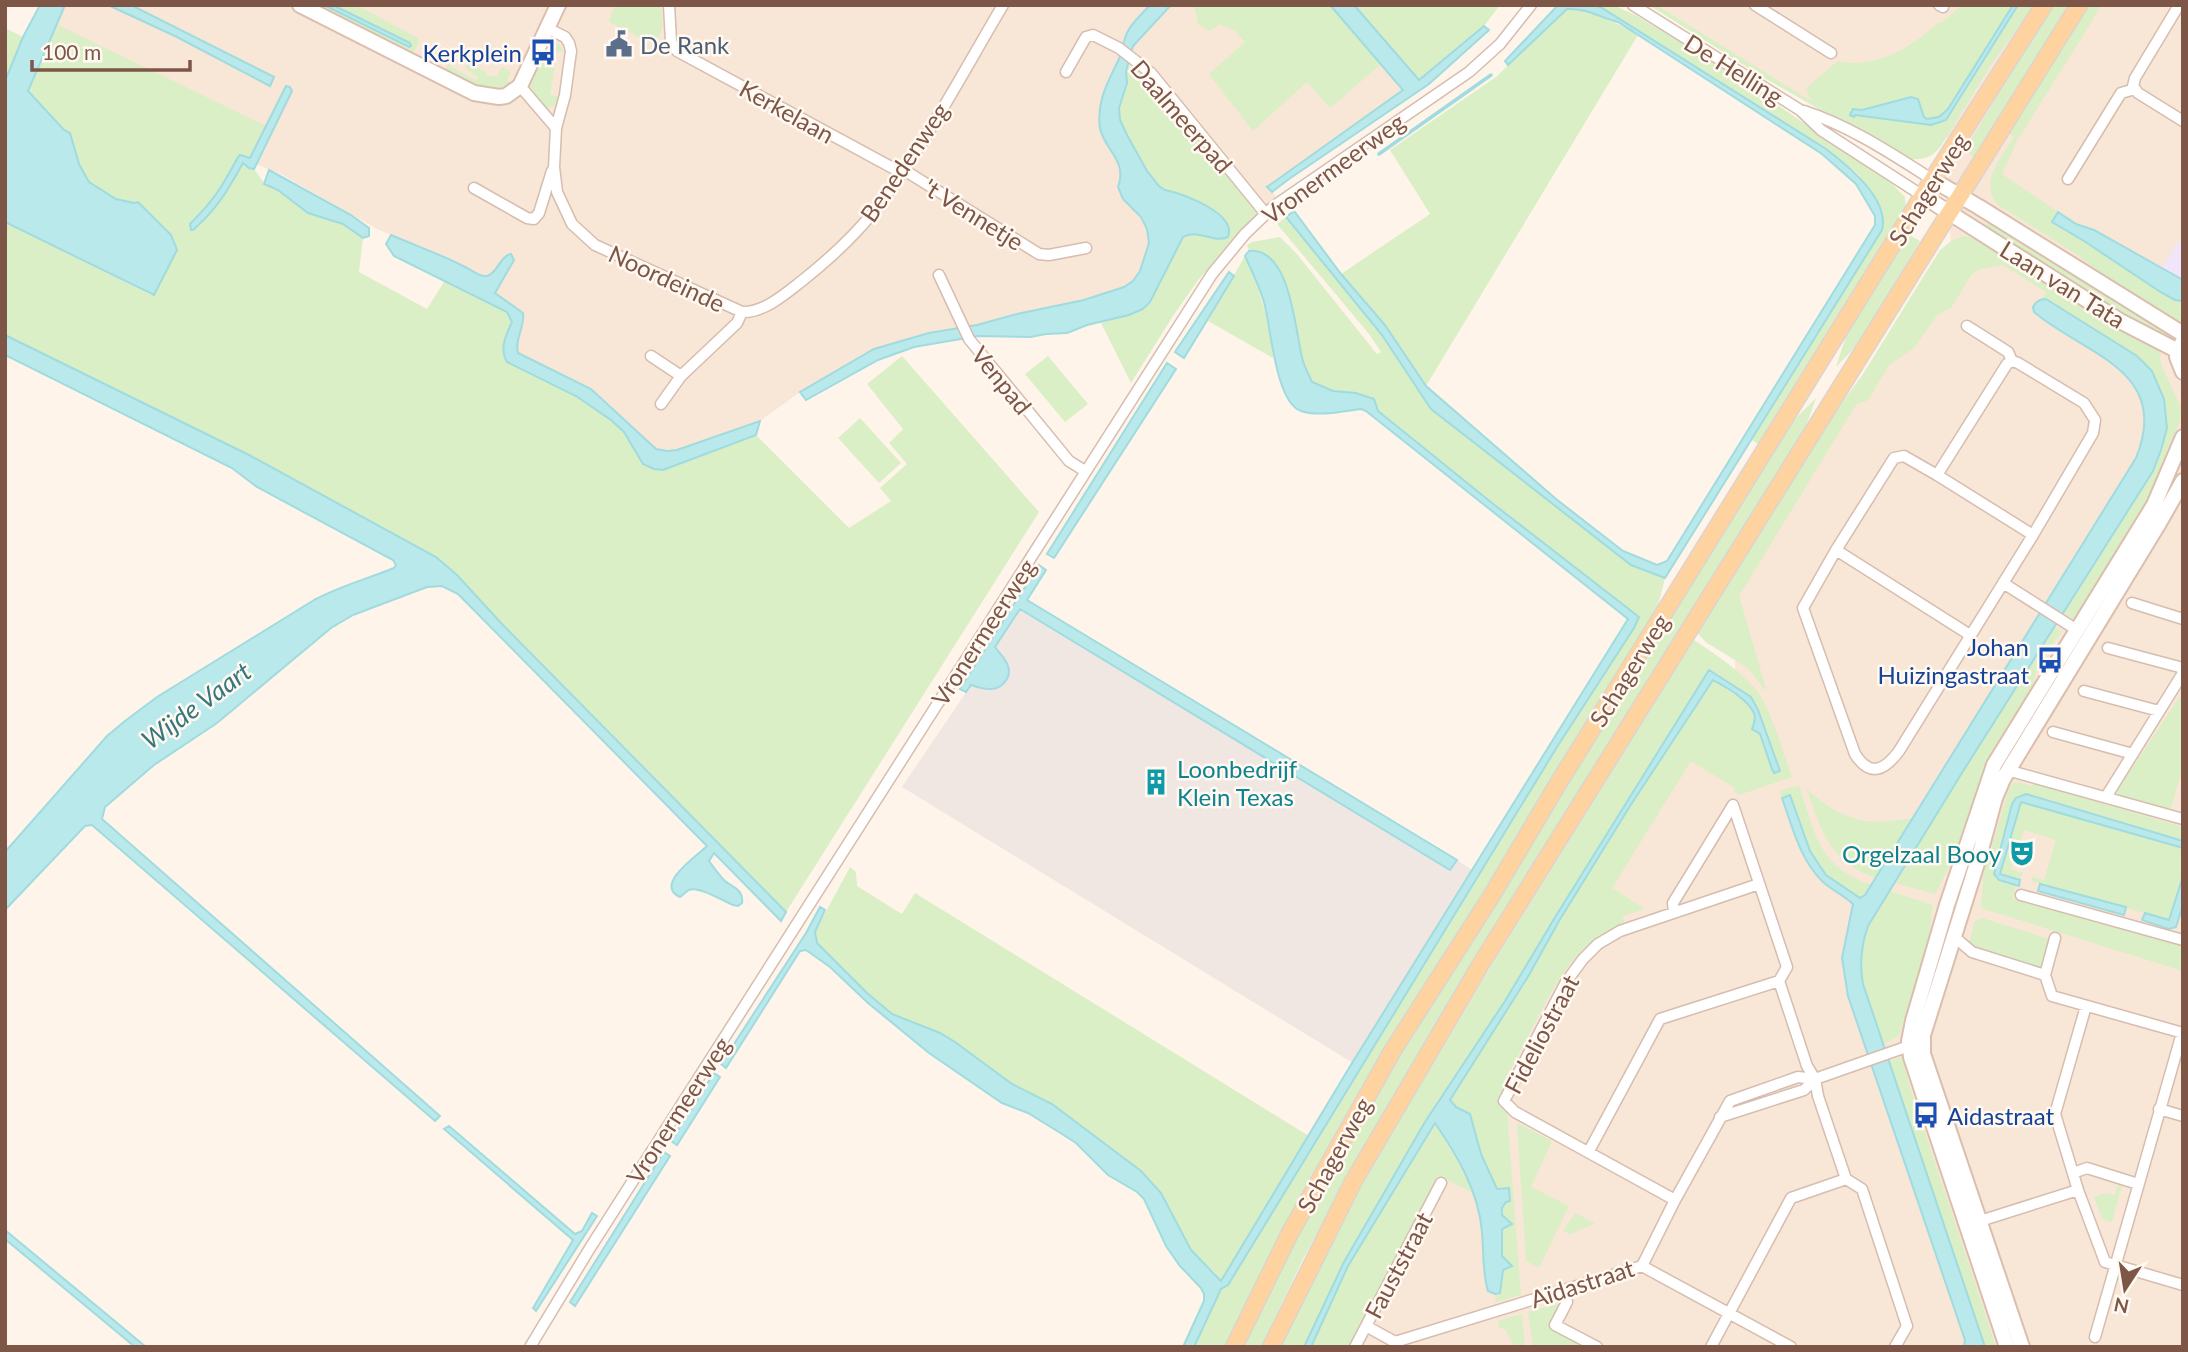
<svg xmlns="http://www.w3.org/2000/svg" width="2188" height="1352" viewBox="0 0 2188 1352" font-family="Lato,sans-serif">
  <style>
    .residential { fill: #f8e6d6 }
    .industrial { fill: #f0e7e2 }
    .education { fill: #f1e5fc }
    .green { fill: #daefc5 }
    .water { fill: #bae9ec; stroke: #9fdbdf; stroke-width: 2 }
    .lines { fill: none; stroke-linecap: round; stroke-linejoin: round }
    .stream { stroke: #9fdbdf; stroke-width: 3.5 }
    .street-casing { stroke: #d6bdaf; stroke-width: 13 }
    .secondary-casing { stroke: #dbbeae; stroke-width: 18 }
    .primary-casing { stroke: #ddd3cf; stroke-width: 19 }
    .street { stroke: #fff; stroke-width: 10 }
    .secondary { stroke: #fff; stroke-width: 14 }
    .primary { stroke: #ffd3a0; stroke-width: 16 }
    .labels { text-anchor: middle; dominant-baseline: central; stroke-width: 5; stroke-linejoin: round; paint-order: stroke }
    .service-label { font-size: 24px; fill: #4e5e75; stroke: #fff9f2; text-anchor: start }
    .transit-label { font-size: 24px; fill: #164399; stroke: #fff9f2; text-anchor: end }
    .street-label { font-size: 24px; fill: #7e5648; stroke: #fff9f2 }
    .culture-label { font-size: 24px; fill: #0d838f; stroke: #fff9f2; text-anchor: start }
    .water-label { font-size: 26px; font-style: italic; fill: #36777d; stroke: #fff9f2 }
  </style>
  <rect width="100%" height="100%" fill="#fff4e9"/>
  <path class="residential" d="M65,5H1330L1403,90L1268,186L1277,198L1257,213L1215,260L1145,261L1133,281L1125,287L1084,300L977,325L951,329L800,392L760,421L677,450L656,449L591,389L518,354L516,346L520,335L523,313L494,293L481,276L461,265L377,229L279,173L249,162L56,24Z
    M1657,5H2183V1347H1340L1540,993L1689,755L1735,693L1736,586L1951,252L1946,117L1812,102Z"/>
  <path class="industrial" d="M1020,609L1450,869L1457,860L1472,870L1353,1063L902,787L971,685L994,689L1006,661L995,647Z"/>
  <path class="education" d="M2183,235V280L2161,269Z"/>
  <path class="green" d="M310,5H324L410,47V43L333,5H356L418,38L419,42L412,56L408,54L407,50L324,9L320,10Z
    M615,5H659C666,21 662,31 655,45L611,23L609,20Z
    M1190,5H1330L1381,64L1330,108L1307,82L1253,131L1209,74L1245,42L1234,30L1220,24L1210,31L1198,24L1195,9Z
    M1354,5H1500L1484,26L1419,80Z
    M1594,5H1613L1635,15L1674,38L1750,86L1892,184L1905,197L1906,211L1826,342L1804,369L1759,445L1752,440L1882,230L1859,175L1848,166L1718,80L1603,8Z
    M1649,5H1657L1811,101L1806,88L1838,61C1876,70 1913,46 1939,22L1941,23L1962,5H2013L1948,109L1939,117L1927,119L1924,117L1916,97L1862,110L1853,109L1855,115L1931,125L1952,113L2018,5H2034L1989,68L1941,146C1931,159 1921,161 1905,158L1766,79Z
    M2052,5H2073L1977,159L1965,150Z
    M2087,5H2102L2018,139L2002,174L2058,212L2053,222L2084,241L2162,293L2175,300L2183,301V321L2178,323L2117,285L2076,254L1998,205C1978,183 2002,156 2014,137L2008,132Z
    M1582,8C1602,18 1619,23 1638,35L1426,386L1385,325L1341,274L1430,214L1390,150L1496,77L1566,9Z
    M56,24L266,126L250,158L238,157C222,187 214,200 190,224L201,223C219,205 231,186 243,163L249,168L254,169L265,184L278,190L300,208L308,213L343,224L363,238L359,272L427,309L444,282L507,312L512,322L503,347L611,420L624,432L638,457L663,470L756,435L849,528L891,501L880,488L907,464L889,443L903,429L867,384L902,356L1039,512L786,912L501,623L457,575L436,557L249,455L5,335V222L151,295L154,294L177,250L171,235L138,202L134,203L116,199L89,182L79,164L70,133L64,130L28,91Z
    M5,28L23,37L5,81Z
    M553,42L560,45L564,52L557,51L550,94L560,97C550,119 537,100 529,89L547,46Z
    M450,61L452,62L450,66L476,80L478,77L465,68L468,63L486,72L485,74L490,77L492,75L497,77L502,67L511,72L507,80L510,83C489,98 463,79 445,70Z
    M1128,66L1138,70L1148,80L1257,213L1199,279L1173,316L1131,383L1101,323L1143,309L1150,302L1183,237C1197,229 1210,241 1224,239L1173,192L1159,186L1136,153L1120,120L1119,108L1127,83Z
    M1286,217L1382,335L1431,409L1631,565L1665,578L1656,613L1381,1058L1301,1199L1257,1282L1227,1347H1194L1221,1288L1228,1285L1557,747L1634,628L1639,617L1492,503L1378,411L1374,399L1356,393L1333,391L1312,382L1303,360L1288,288L1255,251H1249L1247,245L1252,242L1280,237L1296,253L1377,354L1381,352L1369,334L1277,224Z
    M1989,220L2169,332L2164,340L1985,228Z
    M1906,233L1920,241L1866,336L1836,367L1849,327Z
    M1963,236L1979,239L2043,279C2055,294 2076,307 2094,310L2161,349L2160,359L2163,369L2181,407L2180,421L2156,488L2073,619L2064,614L2153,471L2166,407L2152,371L2046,299H2042L2046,292L2003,265L1980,269L1971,275L1951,308L1938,314L1914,348L1889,365L1868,400L1857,404L1854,408L1739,596L1767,692L1748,668L1707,643L1697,633L1828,422L1863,374L1940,250L1951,241Z
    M1245,256C1259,290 1271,321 1273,358L1208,321Z
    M1048,356L1088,404L1065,422L1025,374Z
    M1816,398L1800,443L1351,1172L1304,1257L1261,1347H1240L1291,1244L1431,1000L1789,425Z
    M860,418L901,463L879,483L838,438Z
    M2055,628L2062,632L2050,647L2036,673L2028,699L1985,765L1958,850L1935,894L1896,883L1960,776Z
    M1694,640C1716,655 1740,670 1757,691C1772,712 1783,752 1792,777L1739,795L1734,791L1735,788L1691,761L1612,888L1645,909L1622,916L1625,924C1611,931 1595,938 1583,949C1555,978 1539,1016 1520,1052C1513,1065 1502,1082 1501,1097C1500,1103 1503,1107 1507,1111L1521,1295L1496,1302L1495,1294L1500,1292L1503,1270L1511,1263L1502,1256V1229L1512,1223L1502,1215C1502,1206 1507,1198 1509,1188L1497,1189L1481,1154L1475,1128L1450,1101C1511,1004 1568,906 1628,809C1656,765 1687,724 1713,679L1747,704L1753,711L1754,724L1767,751L1772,770L1776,758L1758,710L1751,697L1709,670L1554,919L1505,1001L1426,1120L1344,1262L1304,1347H1277L1344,1215L1493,963Z
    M2183,692V767L2170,811L2114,795Z
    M2019,782L2031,786L2033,783L2183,827V841L2026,794L2013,801L1994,874L1999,880L2016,885L2013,898L2183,946V971L1981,908L1983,876L2009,788L2013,783Z
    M1799,785C1816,835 1817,865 1871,885L1863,897L1860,898L1826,875L1810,851L1790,796L1782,798L1780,791Z
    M1806,788C1843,822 1865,826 1913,818L1877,878C1830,864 1821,829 1806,788Z
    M2021,802L2183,848V876L2169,920L2031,881L2032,877L2044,880L2056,840L2024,830L2011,869L2023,873L2020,880L2000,875Z
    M850,867L856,872L857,886L902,914L915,893L1309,1136L1221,1282L1216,1274L1191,1250L1161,1193L1141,1171L1052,1104L1012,1084L955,1042L937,1032L892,1014L867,993L817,943L815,932Z
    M1890,891L1933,905L1928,943L1908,1008V1018H1904L1899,1036L1883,1044C1871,1007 1850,967 1867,928C1873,915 1883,903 1890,891Z
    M1982,918L2052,940L2044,971L1968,947L1975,921Z
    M1902,1057L1910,1087L1996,1347H1985L1889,1061Z
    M1436,1123L1475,1194L1438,1175L1350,1347H1311L1348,1266Z
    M1517,1123L1552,1141L1531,1187L1569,1206L1539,1268L1526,1261Z
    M2118,1184L2122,1185L2112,1222L2102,1219L2094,1197L2105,1193L2115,1195Z
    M1575,1213L1595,1223L1571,1234L1563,1231Z
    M1562,1303L1552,1326L1591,1347H1533L1528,1312Z
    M1522,1314L1525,1347H1514L1506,1330L1499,1327L1498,1321Z"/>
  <path class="water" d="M40,5H65L28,91L64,130L70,133L79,164L89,182L116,199L134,203L138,202L171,235L177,250L154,295L5,222V81L23,37Z
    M108,5H131L274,77L270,86L175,36Z
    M324,5H333L410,43L411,46L409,47Z
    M1150,5H1171L1133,46L1126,71L1127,83L1119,108L1120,120L1127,135L1147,171L1159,186L1165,190C1183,194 1237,213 1228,237C1213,244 1198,228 1183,237L1150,302L1143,309L1129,315L1087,325L1067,333L1046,334L1030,337L978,336L914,347L878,360L806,400L800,392L874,349L929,333L977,325L1017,314L1084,300L1124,287L1133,281L1140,271L1149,243L1147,229L1141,217L1123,199L1118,187C1128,160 1104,150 1100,128C1096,102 1108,82 1118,61C1122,53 1123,43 1126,35C1130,24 1142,14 1150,5Z
    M1330,5H1354L1419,80L1484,26L1489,30L1429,84L1289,179L1272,192L1267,187L1403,90Z
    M1558,5H1594L1602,8L1826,149C1847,165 1890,199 1882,230L1665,578L1631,565L1431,409L1382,335L1286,217L1294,211L1341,274L1385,325L1426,386L1556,499L1623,551L1657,565L1667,561L1875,225V216L1856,184L1822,154L1618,22C1599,17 1586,8 1567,9L1508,65L1505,61Z
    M2013,5H2018L1946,120L1931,125L1855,115L1854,117L1850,115L1853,109L1862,110L1911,97L1918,99L1924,117L1927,119L1939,117L1948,109Z
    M286,86L290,87L292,91L254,169L249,168L243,163C228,190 217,209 193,230H191L190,224C214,200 222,187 238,157L240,155L250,158Z
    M269,170L351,215L369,228V236L363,238L343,224L308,213L278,190L264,184Z
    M2058,212L2076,224L2094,230L2183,280V301L2175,300L2162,293L2084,241L2052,222Z
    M391,235C416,246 443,255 467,268C473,271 481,278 487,276C498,273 499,257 511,254L514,260L495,293L523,313C525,327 514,340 518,353L591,389L656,449L667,451L677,450L760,421L756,435L663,470L654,469L643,464L624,432L611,420L576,396L507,362C499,349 506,335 512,322L507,312L394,256L386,244Z
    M1249,251C1292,247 1295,335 1303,361C1305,368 1309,375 1312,382L1333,391L1356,393L1374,399L1378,411L1492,503L1639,617L1634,628L1557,747L1228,1285L1221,1289L1194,1347H1183L1204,1301V1294L1201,1288L1180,1266L1166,1246L1144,1199L1137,1192L1108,1175L1076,1143L1062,1134L1028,1113L1002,1103L929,1053L868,1003L830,967L806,950L800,951L726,1068L721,1064L806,933L820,907L825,910L815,932L817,943L867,993L892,1014L940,1033L955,1042L1012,1084L1052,1104L1141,1171L1161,1193L1191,1250L1221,1281L1349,1068L1628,619L1366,411L1361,409C1343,411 1319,417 1301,411C1275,402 1271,326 1264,302C1259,286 1252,271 1245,256Z
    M1229,272L1234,276L1184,358L1175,352Z
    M2046,299L2137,356L2152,371L2164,399L2167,428L2161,450L2153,471L1960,776L1868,926C1861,946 1859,963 1863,984L1985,1347H1964L1965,1340L1848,996L1842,958L1853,904C1845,896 1832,890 1823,882C1800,860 1792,826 1782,798L1790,795L1810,851L1826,875L1860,898L1865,895L2136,458C2172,370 2085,355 2034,312L2033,307C2036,302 2039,299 2046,299Z
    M5,335L249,455L436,557L457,575L501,623L786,912L781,921L714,853L709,861C714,868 719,875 725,881C734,888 744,890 742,903L738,906L733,905C723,901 699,886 689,890C686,891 683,895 680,897C653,885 698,855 707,846L458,594L442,586L427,587L353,615L331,628L217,723L154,765L105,807L102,819L440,1116L435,1121L92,825L85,826L5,910V852L107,736L125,721L157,697L314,600C340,586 367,579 394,568L396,565L393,560L257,487L232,468L5,355Z
    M1167,363L1176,369L1054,558L1047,554Z
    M1039,565L1046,570L1027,600L1457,860L1450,870L1020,609L995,647C999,653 1006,659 1008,666C1012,678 1001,690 989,689C983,689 977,687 971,685L966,692L960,689Z
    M1709,670L1751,697L1758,710L1780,771L1774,773L1772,769L1760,734L1752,729C1754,724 1756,719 1754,713C1748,699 1725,687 1713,680L1630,806L1559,921L1529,975L1450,1100L1456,1107L1470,1114L1481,1154L1497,1189L1509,1188L1510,1201L1506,1202L1502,1208V1215L1512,1224L1502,1229V1256L1512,1266L1503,1270L1500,1293L1495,1294L1488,1291C1482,1271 1484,1252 1482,1232C1479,1192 1457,1155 1435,1123L1348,1266L1311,1347H1304L1344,1262L1425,1122L1505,1001L1554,919Z
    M2026,794L2183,841V848L2021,802L2000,874L2020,880L2019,886L1999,880L1994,874L2012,804L2016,798Z
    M2183,876V905L2176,927L2169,929L2142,920L2145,913L2169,920Z
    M2040,884L2122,906L2126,907L2124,915L2038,891Z
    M714,1073L720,1077L677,1145L671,1141Z
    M449,1126L575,1234L582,1231L592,1213L597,1216L536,1311L533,1308L573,1240L444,1129Z
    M664,1152L670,1156L575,1306L570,1302Z
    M5,1230L146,1347H135L5,1239Z"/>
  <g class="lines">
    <path class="stream" d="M1379,154L1491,75"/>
    <g class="street-casing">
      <path id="street" d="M669,5L671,42L677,51L902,173
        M1633,5L1800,110L1821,130L1923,196
        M1755,5L1831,53
        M1939,5L1943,7
        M2179,5L2135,78L2133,86L2138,93L2183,121
        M547,28L565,37L569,43L571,51L565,95L556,128L554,167L557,192L572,224L595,245L742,312C762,313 783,296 798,284C826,262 853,238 875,210C924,147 962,74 1003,5
        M1066,72L1086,37L1093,35L1119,48L1151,73L1265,213
        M520,86L556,128
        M1804,111C1850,126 1892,154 1933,180
        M904,170L1039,254L1049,255L1086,248
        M2068,179L2121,93L2135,89
        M474,188L527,218L534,219L539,213L552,171
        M939,275L969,339L1069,461L1085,471
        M1967,326L2008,352L2012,361
        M651,356L681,376
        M2012,361L2018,363L2084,403L2095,420L2093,433L2033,535L1899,751C1885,770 1870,778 1855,754L1803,608L1836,550L1894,458L1904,456L1937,475L2007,364Z
        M661,404L681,376L737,323L742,312
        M1937,475L2033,535
        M1836,550L1970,635
        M2003,583L2077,630
        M2132,603L2183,619
        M2108,648L2183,668
        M2084,691L2159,711
        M2053,732L2133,754
        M2007,770L2183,819
        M2106,797L2183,673
        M1733,805L1787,967L1779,981L1807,1066L1815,1079L1818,1096L1846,1179L1862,1189L1907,1326L1895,1347
        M2021,895L2183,940
        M1674,912L1673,903L1733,805
        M2055,938L2045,975L2052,996L2183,1033
        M1958,940L1972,952L2045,975
        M2086,1006L2055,1114L2078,1190L2105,1262L2183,1285
        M2159,1109L2183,1116
        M1720,1117L1804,1090L1815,1079
        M1589,1151L1660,1019L1779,981
        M2073,1173L2087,1168L2138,1184
        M1675,1200L1515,1112L1504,1101L1566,982L1583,959L1598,944L1620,931L1759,884
        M1980,1221L2078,1190
        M1642,1266L1791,1347
        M1562,1290L1567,1302L1555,1325L1597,1347
        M1366,1326L1395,1342L1642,1266L1675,1200L1730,1101L1798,1077L1815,1079L1909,1046
        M2095,1337L2182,1033
        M530,1347L590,1248L1212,274L1245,234L1274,206L1469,72L1500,44L1531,5
        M1355,1347L1441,1183
        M1711,1347L1791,1198L1846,1179"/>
    </g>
    <g class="secondary-casing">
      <path id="secondary" d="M300,5L474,93L499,97L506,96L520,86L558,5
        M1933,180L1979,207L2183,334
        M1923,196L2120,321L2178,351
        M2182,343L2177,357L2183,372
        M2007,1347L1911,1057L1909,1041L1913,1021L1947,905L1994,765L2154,505L2183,437
        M2022,1347L1923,1054V1035L1979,857L1995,798L2003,779L2159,523L2183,481"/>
    </g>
    <g class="primary-casing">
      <path id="primary" d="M1234,1347L1290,1233L1393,1050L1492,895L1556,787L1941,166L2044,5
        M1271,1347L1353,1182L1481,964L2079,5"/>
    </g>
    <use href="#street" class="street"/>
    <use href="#secondary" class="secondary"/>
    <use href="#primary" class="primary"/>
  </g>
  <defs>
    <g id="civic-bare" transform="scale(2.1)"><path d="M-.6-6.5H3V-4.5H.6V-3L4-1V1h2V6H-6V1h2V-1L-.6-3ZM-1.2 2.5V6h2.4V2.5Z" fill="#5c6f8a" stroke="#fff9f2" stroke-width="2.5" paint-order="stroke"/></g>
    <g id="bus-bare" transform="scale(2.1)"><path d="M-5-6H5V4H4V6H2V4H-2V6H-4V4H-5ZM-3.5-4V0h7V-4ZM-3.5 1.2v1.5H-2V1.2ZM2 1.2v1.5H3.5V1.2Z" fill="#1a4fb4" stroke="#fff9f2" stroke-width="2.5" paint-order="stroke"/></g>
    <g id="building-bare" transform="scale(2.1)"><path d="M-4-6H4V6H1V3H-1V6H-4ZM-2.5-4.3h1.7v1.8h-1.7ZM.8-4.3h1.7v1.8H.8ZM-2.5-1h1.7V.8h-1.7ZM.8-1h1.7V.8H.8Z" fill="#0f9aa8" stroke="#fff9f2" stroke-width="2.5" paint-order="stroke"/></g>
    <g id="theatre-bare" transform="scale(2.1)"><path d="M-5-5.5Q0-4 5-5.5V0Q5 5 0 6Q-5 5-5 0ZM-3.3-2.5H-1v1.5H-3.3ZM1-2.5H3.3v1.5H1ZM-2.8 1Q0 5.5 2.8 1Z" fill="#0f9aa8" stroke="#fff9f2" stroke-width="2.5" paint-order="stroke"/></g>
  </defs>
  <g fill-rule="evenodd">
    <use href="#civic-bare" x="619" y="44"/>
    <use href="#bus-bare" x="543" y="52"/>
    <use href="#bus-bare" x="2050" y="660"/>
    <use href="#building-bare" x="1156" y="782"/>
    <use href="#theatre-bare" x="2022" y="853"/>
    <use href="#bus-bare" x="1926" y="1115"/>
  </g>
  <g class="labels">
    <g class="service-label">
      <text x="640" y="44">De Rank</text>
    </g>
    <g class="transit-label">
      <text x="522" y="52">Kerkplein</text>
      <text x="2029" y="646">Johan<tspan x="2029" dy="28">Huizingastraat</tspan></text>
      <text x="1947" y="1115" text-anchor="start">Aidastraat</text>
    </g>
    <g class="street-label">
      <text transform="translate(1734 69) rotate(32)">De Helling</text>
      <text transform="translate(787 111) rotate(29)">Kerkelaan</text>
      <text transform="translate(1182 116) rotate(49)">Daalmeerpad</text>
      <text transform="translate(904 162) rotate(-56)">Benedenweg</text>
      <text transform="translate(1333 168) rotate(-36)">Vronermeerweg</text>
      <text transform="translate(1928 189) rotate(-58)">Schagerweg</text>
      <text transform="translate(974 214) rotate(32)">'t Vennetje</text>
      <text transform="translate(667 278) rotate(25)">Noordeinde</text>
      <text transform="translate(2063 284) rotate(32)">Laan van Tata</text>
      <text transform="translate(1002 380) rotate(51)">Venpad</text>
      <text transform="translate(983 632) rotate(-57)">Vronermeerweg</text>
      <text transform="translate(1629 670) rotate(-58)">Schagerweg</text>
      <text transform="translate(1541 1034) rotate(-62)">Fideliostraat</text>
      <text transform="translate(678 1110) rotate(-57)">Vronermeerweg</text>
      <text transform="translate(1334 1155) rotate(-61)">Schagerweg</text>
      <text transform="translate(1398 1265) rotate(-62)">Fauststraat</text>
      <text transform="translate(1582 1283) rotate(-18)">Aïdastraat</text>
    </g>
    <g class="culture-label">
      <text x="1177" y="768">Loonbedrijf<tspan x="1177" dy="28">Klein Texas</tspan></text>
      <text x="2001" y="853" text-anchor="end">Orgelzaal Booy</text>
    </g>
    <g class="water-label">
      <text transform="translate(196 705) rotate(-36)">Wijde Vaart</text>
    </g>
  </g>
  <rect width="2188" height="1352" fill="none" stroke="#7e5648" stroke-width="14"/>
  <g transform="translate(2125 1289) rotate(192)" stroke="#fff9f2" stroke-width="5" paint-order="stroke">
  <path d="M0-5L12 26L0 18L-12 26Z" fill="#7e5648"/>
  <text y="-10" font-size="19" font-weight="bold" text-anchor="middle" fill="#7e5648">N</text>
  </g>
  <path d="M32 60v10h158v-10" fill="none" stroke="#7e5648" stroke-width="3.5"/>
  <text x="42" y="60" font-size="21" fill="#7e5648" stroke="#fff9f2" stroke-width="5" paint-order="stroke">100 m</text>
</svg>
